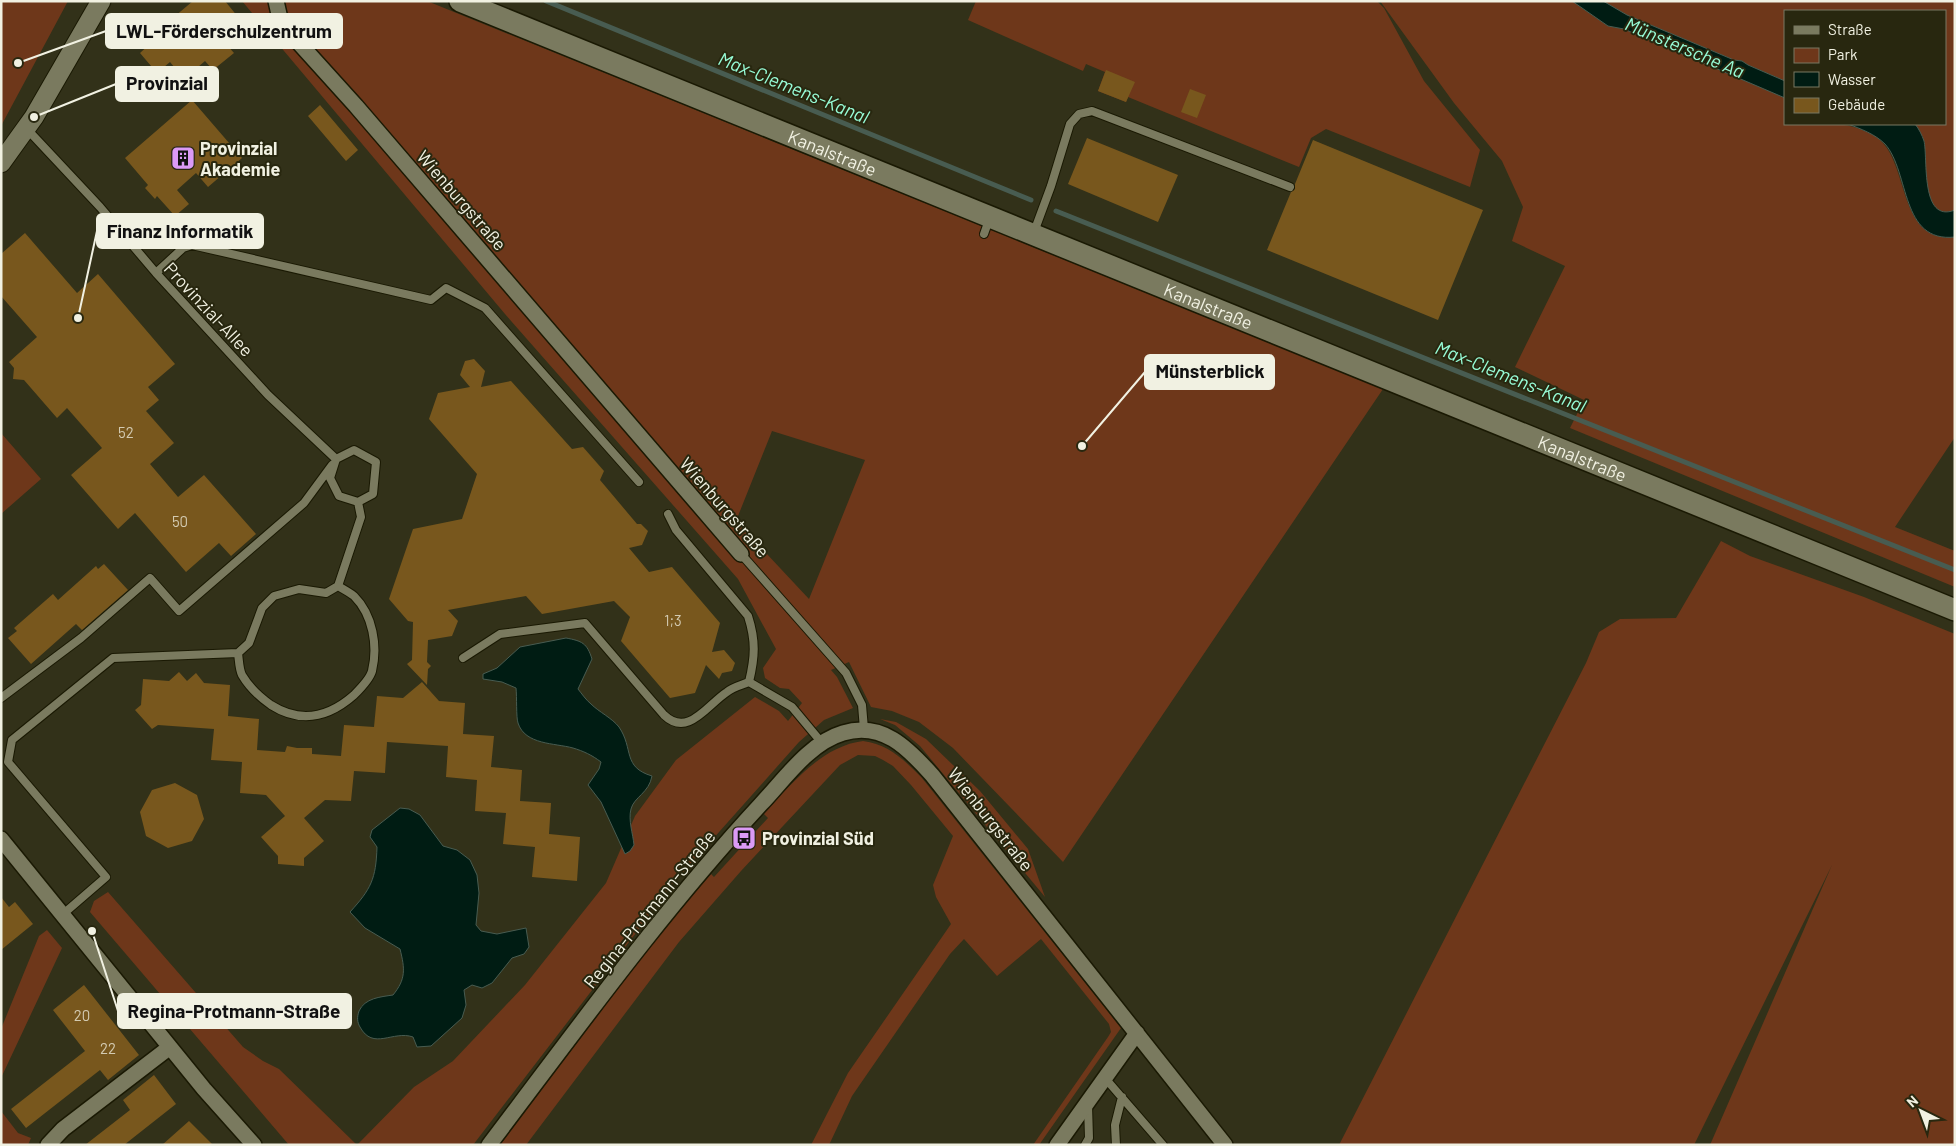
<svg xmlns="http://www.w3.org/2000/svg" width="1956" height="1146" viewBox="0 0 1956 1146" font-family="Barlow,sans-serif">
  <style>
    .green { fill: #6e371a; fill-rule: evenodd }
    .water { fill: #001c13; stroke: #485c51 }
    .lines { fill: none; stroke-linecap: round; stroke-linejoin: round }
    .stream { stroke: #485c51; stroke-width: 5 }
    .building { fill: #78571d }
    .service-casing { stroke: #1a1903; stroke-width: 10 }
    .minor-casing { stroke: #1a1903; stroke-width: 18 }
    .tertiary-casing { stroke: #1a1903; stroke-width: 21 }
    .secondary-casing { stroke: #1a1903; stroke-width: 24 }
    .service { stroke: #7a7a5f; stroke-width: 8 }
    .minor { stroke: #7a7a5f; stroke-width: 15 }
    .tertiary { stroke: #7a7a5f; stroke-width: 19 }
    .secondary { stroke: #7a7a5f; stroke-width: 21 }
    .labels { text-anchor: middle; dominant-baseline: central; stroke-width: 4; stroke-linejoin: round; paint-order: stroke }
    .number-label { font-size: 15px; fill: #d3cab1 }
    .poi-label { font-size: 18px; font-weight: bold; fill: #f1f1e2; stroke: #28270f; text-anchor: start }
    .street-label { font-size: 18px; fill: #f1f1e2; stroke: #28270f }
    .water-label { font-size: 19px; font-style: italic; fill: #97fcd7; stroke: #28270f }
    .leader { fill: none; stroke: #f1f1e2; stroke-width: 2 }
    .callout-dot { fill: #f1f1e2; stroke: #28270f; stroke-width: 2 }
    .callout { fill: #f1f1e2; stroke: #f1f1e2; stroke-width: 2 }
    .callout-label { font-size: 19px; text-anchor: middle; font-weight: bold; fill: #111 }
  </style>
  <rect width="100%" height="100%" fill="#323119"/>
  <path class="green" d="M1,1H68L1,126Z
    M242,1H427L1383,389L1063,862L953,748L919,722L892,711L871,707L849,662L831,670L837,677L853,708L824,720L799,742L679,877L473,1145H289L90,912L94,901L108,892L243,1047L263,1061L279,1069L357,1145L414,1087L453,1061L525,985L606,883L635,816L676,760L755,697L779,711L788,721L802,703L789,689L780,688L765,678L763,668L776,649L738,579L505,314ZM772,431L865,460L809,599L736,521Z
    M976,1H1377L1384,8L1424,81L1480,150L1470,187L1326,129L1311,138L1299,167L1128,97L1126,102L1098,91L1105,72L1086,64L1083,71L968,20Z
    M1380,1H1572L1608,26L1624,29L1785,98V124C1816,124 1847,119 1875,136C1911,159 1895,243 1955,237V437L1895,527L1955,551V587L1570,428L1584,400L1515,367L1565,266L1512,241L1523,207L1502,161L1454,103Z
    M1603,1H1955V210C1920,224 1928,158 1924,141C1922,135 1919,129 1915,124H1945V11H1785V81L1748,65L1742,61L1734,60L1627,15Z
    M1,433L41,479L1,514Z
    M1721,541L1750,556L1864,597L1955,634V1145H1710L1832,865L1694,1145H1339L1586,663L1599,632L1620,619L1676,618Z
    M880,719L896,722L926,739L980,791L1028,849L1045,897L920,746L895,725Z
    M863,741C889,744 905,761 922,778L1121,1028L1039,1145H1033L1108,1037L1111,1032L1109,1024L1041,939L997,976L964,939L950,954L863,1080L852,1096L829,1145H811L848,1073L951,924L936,897L933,885L953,836L911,785L893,766L883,760L875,756L858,755L840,765L741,871L679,942L526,1145H500L657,937L711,874L714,877L768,818L764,814C791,784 822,746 863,741Z
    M47,930L62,948L1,1078V1029L39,936Z
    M1,1111L18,1133L31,1138L28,1145H1Z"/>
  <path class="water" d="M1572,1H1603L1627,15L1734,60L1742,61L1748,65L1785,81V98L1624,29L1608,26Z
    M1848,124H1915C1919,129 1922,135 1924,141C1928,158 1920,224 1955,210V237C1900,243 1910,172 1885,144C1875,134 1861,129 1848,124Z
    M566,638C582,641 587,643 592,659L578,689C582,694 586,700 591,704C599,712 612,718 619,727C634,749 622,767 652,776C649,793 634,797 631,809C628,820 633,834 634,845L630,851L625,854L601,802L588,785L599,769L601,762C592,755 583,751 573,748C555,743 525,745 518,723C516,717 517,697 516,688L502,682L483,679V674L497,668L520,647Z
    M400,808L409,809L420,815L443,846L457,850L470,860L477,875L479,893L476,925L481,931L497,934L526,928L529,947L524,954L512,958L492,983L482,988L472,985L464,990L466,1005L462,1018L431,1046L417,1047L413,1037C393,1030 373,1051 360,1027C357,1022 357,1017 359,1011C365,998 380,997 393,995C406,979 405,969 400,949L365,928L350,912C371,889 376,879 377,847L370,837L372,830Z"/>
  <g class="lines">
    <path class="stream" d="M546,1L1031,200
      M1056,211L1955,570"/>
  </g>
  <path class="building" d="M193,1H225L247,28L226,44L234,53L213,70L205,61L184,79L170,62L157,73L140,53L152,42L149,38Z
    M1106,70L1135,82L1126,102L1098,91Z
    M1190,89L1206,95L1197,118L1181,112Z
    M192,100L242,158L208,187L196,173L177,190L189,204L175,216L157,196L155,199L145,188L148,185L125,158Z
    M320,105L358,150L346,161L308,116Z
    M1087,138L1178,175L1158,222L1068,184Z
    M1313,140L1483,210L1438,320L1267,250L1291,192L1295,189V184Z
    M25,233L77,293L98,274L175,364L148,387L159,400L146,411L174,443L150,464L178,497L204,475L256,534L231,556L219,543L186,572L135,513L118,529L71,475L102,448L67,408L57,418L24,380L13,379L14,368L9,362L37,337L1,296V254Z
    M474,359L485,371L481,387L511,381L572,449L583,447L604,471L600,480L637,524H641L648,531L642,545L629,548L649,572L672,567L720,623L712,652L724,650L735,663L732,671L722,673L719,679L706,665L695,693L670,698L621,641L630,617L614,601L542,614L526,596L448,610L458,621L452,636L428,640L427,662L431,666L428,669L427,685L407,664L412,660L413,622L408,621L389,599L413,529L462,519L477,474L429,419L438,393L470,387L460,375L465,361Z
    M104,564L128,590L82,630L76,624L31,664L8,638L17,631L14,628L53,594L58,600L96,566L98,569Z
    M179,672L187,681L196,673L204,683L230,685L228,716L259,719L257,750L285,752L287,746L297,748H312V754L341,756L344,725L374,727L377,696L403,698L422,682L439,701L465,703L463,734L494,736L491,767L522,770L520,801L551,803L549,834L580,837L577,881L532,877L535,847L503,844L506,813L475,811L477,780L446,777L448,746L387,742L385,773L354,771L351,801L325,800L304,818L324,841L304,858V866L278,864V856L261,837L285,816L266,795L240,793L242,762L211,760L214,729L158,725L152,729L135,710L141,705L143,679L169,681Z
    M175,783L197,795L204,819L192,841L168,848L146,836L140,812L152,790Z
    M1,897L9,907L15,902L33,924L1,950Z
    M84,985L139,1055L108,1080L100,1070L26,1128L11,1109L85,1051L53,1010Z
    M154,1075L176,1104L124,1145H85L130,1110L123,1100Z
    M189,1121L213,1145H162Z"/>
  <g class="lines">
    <g class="service-casing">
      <path id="service" d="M26,128L100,207L156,273L268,395L336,459L354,450L376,462L373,494L358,502L339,496L330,478L336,459
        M1034,232L1051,186L1070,124L1079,114L1092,111L1290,187
        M984,234L990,217
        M156,273L183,248L192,245L431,300L446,288L485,308L639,482
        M741,554L846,673L862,705L864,729
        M338,586L361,517L358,502
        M463,658L500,634L585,623L664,715C688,738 707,705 727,692C733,687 742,685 749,682C755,657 756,641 748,616L676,530L668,514
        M749,682L792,707L822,743
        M1,698L81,638L150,578L179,611L304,503L332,465
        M62,915L106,877L8,762L12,740L113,658L238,653L249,643L262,608L274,596L299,589L326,593L338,586C343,589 349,592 354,596C373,615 378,646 372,671C370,679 360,689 354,695C329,717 301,724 271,705C261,698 249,687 242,675C239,669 239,660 238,653
        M1105,1078L1163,1145
        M1085,1145L1089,1138L1088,1105
        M1116,1145L1115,1125L1122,1097"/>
    </g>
    <g class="minor-casing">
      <path id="minor" d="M276,1L281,23L356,106L741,554
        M1,839L204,1089L254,1145
        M48,1145L63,1129L170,1047
        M489,1145C577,1029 662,911 761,804C784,780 809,743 843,733C882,721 908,748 932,775L1225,1145
        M1057,1145L1137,1033"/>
    </g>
    <g class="tertiary-casing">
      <path id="tertiary" d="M1,163L34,117L101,1"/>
    </g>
    <g class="secondary-casing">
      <g id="secondary">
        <path id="s1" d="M460,1L1955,610"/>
      </g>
    </g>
    <use href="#service" class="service"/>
    <use href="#minor" class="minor"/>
    <use href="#tertiary" class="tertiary"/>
    <use href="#secondary" class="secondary"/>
  </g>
  <defs>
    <g id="building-square" transform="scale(1.25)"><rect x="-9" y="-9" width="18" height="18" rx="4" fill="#db9af6" stroke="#28270f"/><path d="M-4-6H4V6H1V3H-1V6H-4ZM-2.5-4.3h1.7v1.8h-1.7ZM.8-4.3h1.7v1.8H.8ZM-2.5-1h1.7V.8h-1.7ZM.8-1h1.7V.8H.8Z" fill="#111"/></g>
    <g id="bus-square" transform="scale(1.25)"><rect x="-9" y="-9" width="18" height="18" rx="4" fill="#db9af6" stroke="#28270f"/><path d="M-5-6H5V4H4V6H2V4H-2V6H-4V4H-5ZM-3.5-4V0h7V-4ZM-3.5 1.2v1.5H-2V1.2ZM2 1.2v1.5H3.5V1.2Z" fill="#111"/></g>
  </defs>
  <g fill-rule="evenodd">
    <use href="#building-square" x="183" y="158"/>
    <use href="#bus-square" x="744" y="838"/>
  </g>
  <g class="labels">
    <g class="number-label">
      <text x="126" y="432">52</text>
      <text x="180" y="521">50</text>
      <text x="673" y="620">1;3</text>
      <text x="82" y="1015">20</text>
      <text x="108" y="1048">22</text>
    </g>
    <g class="poi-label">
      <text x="200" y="148">Provinzial<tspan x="200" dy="21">Akademie</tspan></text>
      <text x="762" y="838">Provinzial Süd</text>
    </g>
    <g class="street-label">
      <text stroke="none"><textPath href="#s1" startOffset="402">Kanalstraße</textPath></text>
      <text transform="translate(462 200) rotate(49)">Wienburgstraße</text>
      <text stroke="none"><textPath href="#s1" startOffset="808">Kanalstraße</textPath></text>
      <text transform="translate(209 309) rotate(47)">Provinzial-Allee</text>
      <text stroke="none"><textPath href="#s1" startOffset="1212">Kanalstraße</textPath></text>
      <text transform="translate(725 507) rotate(49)">Wienburgstraße</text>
      <text transform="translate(991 819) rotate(52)">Wienburgstraße</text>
      <text transform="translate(649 909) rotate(-51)">Regina-Protmann-Straße</text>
    </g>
    <g class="water-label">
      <text transform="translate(1685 47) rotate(23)">Münstersche Aa</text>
      <text transform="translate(794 87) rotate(22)">Max-Clemens-Kanal</text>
      <text transform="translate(1511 376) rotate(22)">Max-Clemens-Kanal</text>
    </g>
  </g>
  <path class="leader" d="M18 63L106 31M34 117L116 84M78 318L97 231M1082 446L1145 372M92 931L118 1011"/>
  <g class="callout-dot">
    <circle cx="18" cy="63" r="5"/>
    <circle cx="34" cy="117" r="5"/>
    <circle cx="78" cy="318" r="5"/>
    <circle cx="1082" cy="446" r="5"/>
    <circle cx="92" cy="931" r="5"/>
  </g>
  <g class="callout">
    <rect x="106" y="14" width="236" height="34" rx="5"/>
    <rect x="116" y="67" width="102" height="34" rx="5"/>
    <rect x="97" y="214" width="166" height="34" rx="5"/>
    <rect x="1145" y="355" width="129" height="34" rx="5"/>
    <rect x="118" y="994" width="233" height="34" rx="5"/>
  </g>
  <g class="callout-label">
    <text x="224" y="38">LWL-Förderschulzentrum</text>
    <text x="167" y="90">Provinzial</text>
    <text x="180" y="238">Finanz Informatik</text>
    <text x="1210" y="378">Münsterblick</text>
    <text x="234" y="1018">Regina-Protmann-Straße</text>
  </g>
  <rect width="1956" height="1146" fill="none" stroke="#f1f1e2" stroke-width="5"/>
  <rect x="1784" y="10" width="162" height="115" fill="#28270f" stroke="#787863"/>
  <rect x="1794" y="26" width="25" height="8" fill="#7a7a5f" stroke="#787863"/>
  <text x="1828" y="35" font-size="15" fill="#f1f1e2">Straße</text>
  <rect x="1794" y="48" width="25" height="15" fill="#6e371a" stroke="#787863"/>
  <text x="1828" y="60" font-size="15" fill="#f1f1e2">Park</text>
  <rect x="1794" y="72" width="25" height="15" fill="#001c13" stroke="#787863"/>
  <text x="1828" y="85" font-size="15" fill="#f1f1e2">Wasser</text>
  <rect x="1794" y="98" width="25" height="15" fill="#78571d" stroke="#787863"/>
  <text x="1828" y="110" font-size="15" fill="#f1f1e2">Gebäude</text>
  <g transform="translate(1921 1111) rotate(318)" stroke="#28270f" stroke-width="4" paint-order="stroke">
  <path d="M0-4L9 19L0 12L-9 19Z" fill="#f1f1e2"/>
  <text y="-8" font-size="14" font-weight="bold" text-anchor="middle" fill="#f1f1e2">N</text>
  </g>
</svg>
